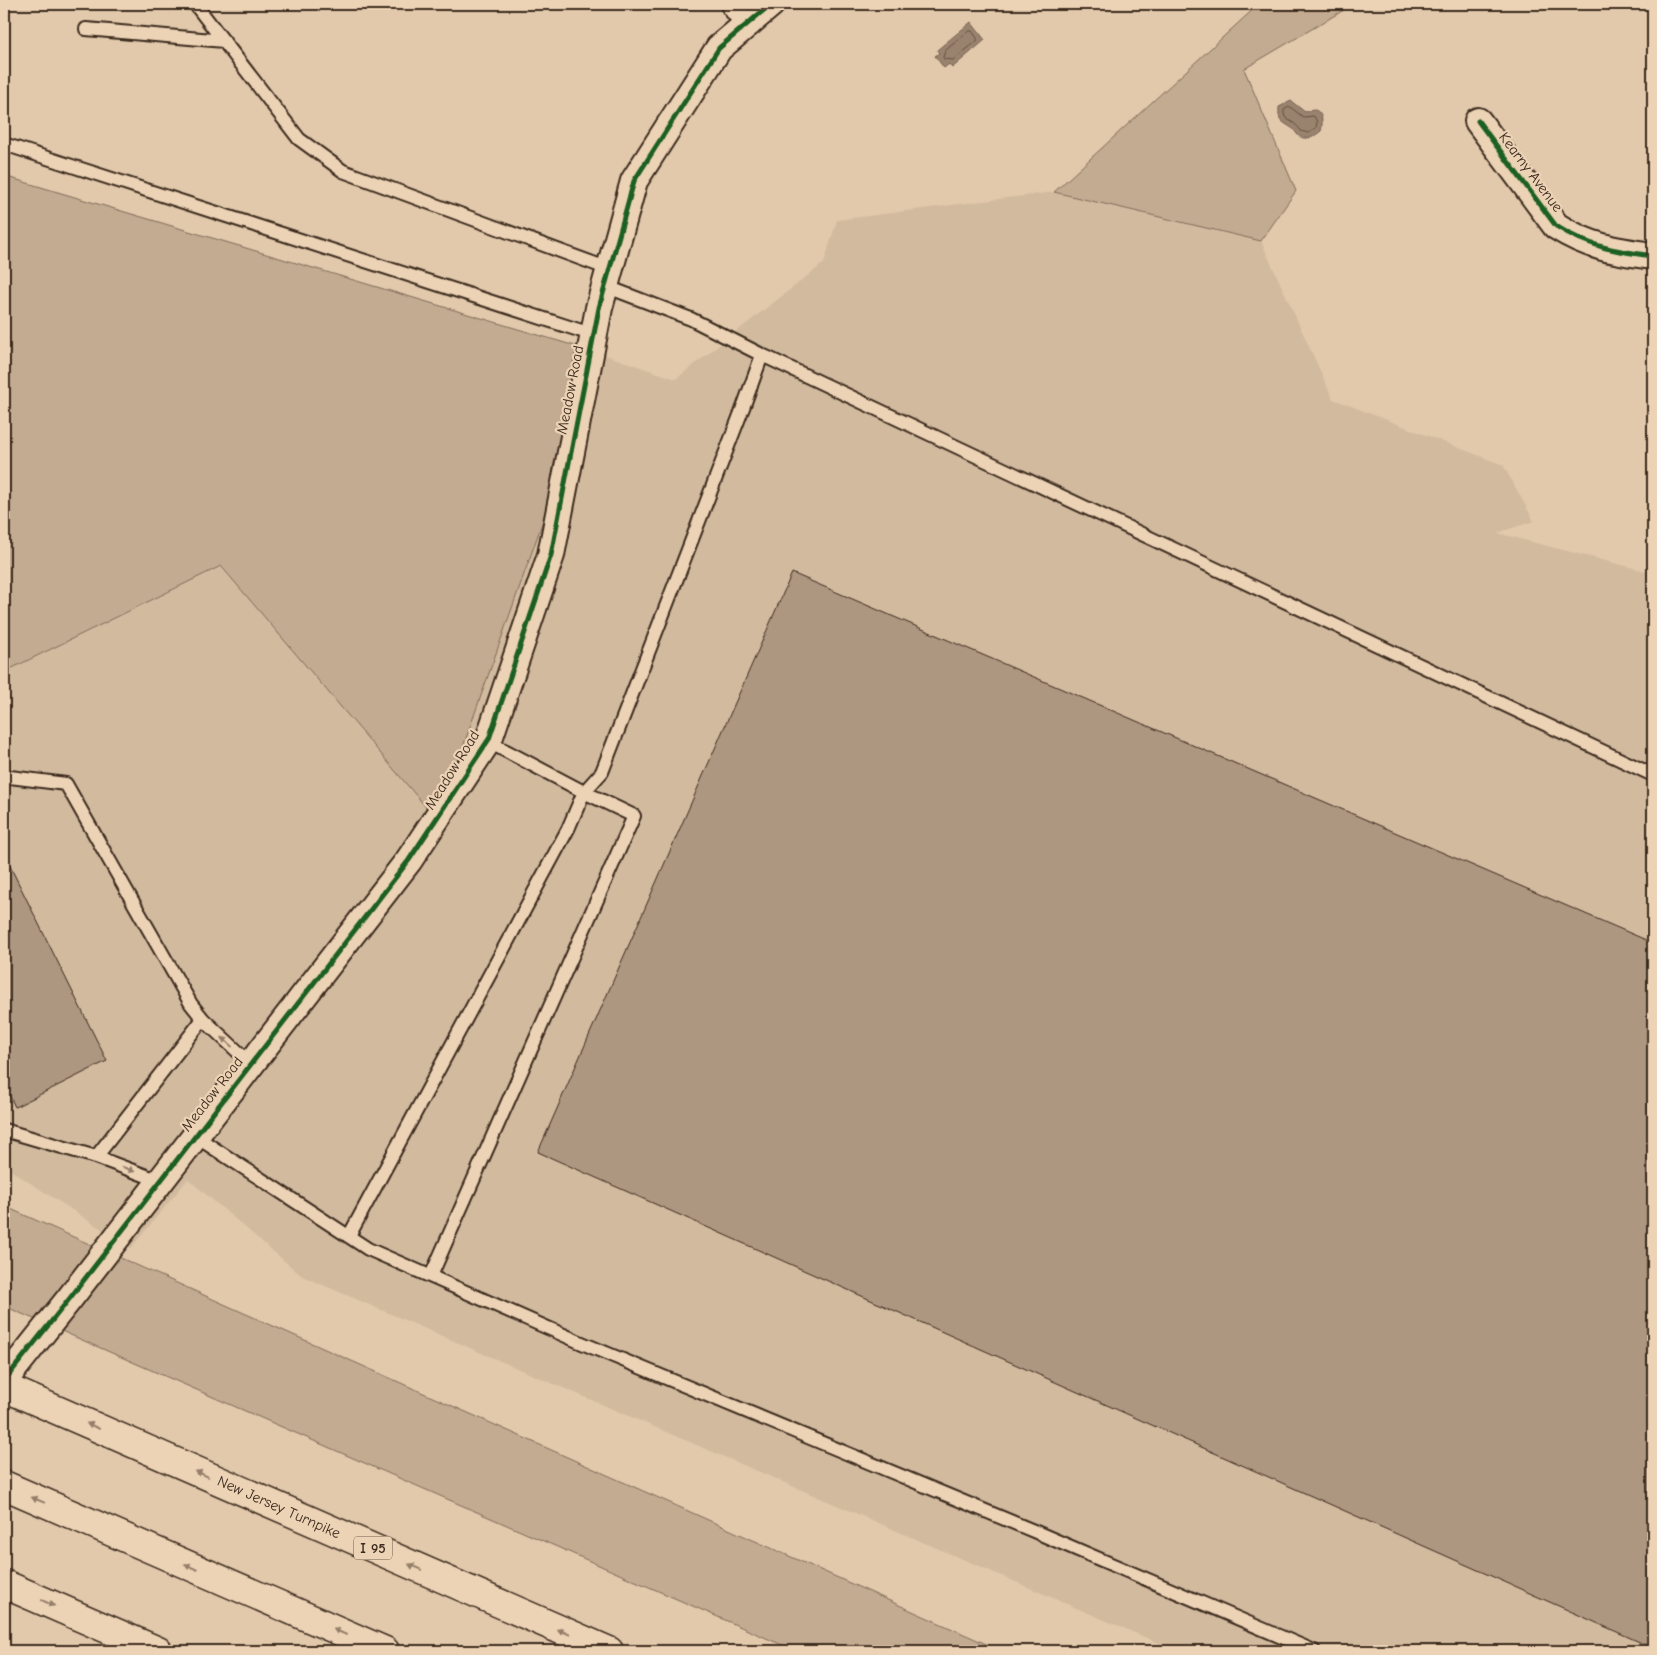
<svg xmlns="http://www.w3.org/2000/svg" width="1657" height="1655" viewBox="0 0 1657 1655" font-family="'Comic Neue',sans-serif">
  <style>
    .built { fill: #d2ba9f }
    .green { fill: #c3ab91; stroke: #7f6a58 }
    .water { fill: #9a836e; stroke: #745f4e }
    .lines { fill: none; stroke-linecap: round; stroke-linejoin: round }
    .shore { stroke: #614e3e; stroke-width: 1 }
    .building { fill: #ae9780; stroke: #3b2a1e }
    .service-casing { stroke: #3b2a1e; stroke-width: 16 }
    .minor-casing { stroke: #3b2a1e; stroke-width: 30 }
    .motorway-casing { stroke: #3b2a1e; stroke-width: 31 }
    .service { stroke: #edd3b5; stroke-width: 12 }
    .minor { stroke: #edd3b5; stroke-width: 26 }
    .motorway { stroke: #edd3b5; stroke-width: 28 }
    .cycleway-casing { stroke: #edd3b5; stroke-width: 8 }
    .cycleway { stroke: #1b5e20; stroke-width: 5 }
    .oneway { fill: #947e6a }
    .labels { text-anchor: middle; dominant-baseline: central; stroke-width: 4.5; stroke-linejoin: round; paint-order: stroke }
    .shield { fill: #edd3b5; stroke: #705d4b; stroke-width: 1 }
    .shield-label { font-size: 14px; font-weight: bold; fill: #3b2a1e }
    .street-label { font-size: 15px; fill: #3b2a1e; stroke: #edd3b5 }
  </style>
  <rect width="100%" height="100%" fill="#e2c9ac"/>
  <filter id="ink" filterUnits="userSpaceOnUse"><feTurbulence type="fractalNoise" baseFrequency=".02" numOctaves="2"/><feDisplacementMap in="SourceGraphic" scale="10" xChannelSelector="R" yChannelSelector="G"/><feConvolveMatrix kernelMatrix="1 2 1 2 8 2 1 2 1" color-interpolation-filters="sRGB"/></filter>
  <g filter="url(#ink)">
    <path class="built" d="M1054,192L1261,241L1333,399L1503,465L1534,521L1497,533L1653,573V1651H1177L302,1276L188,1179L131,1248L4,1166V672L221,566L437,820L602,354L676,379L824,263L837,220Z"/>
    <path class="green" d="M1259,4H1354L1244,69L1296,191L1261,241L1054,192Z
      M4,176L602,354L437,820L221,566L4,672Z
      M4,1206L1002,1651H796L4,1306Z"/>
    <path class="water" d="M971,22L985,40L952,68L949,64L944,68L935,56L939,53L937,50Z
      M1291,101L1305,112C1308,111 1312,110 1315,110C1323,112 1323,125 1321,131C1314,137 1304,142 1297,134C1295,132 1294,129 1292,128C1281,121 1278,121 1279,107Z"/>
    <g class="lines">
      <path class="shore" d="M969,31H972L977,38V41L953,60L944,59L943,57L945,51Z
        M1290,107L1303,117L1314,116L1317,122L1316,128L1309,133L1301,131C1300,129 1298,127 1296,125C1290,119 1283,121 1284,110Z"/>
    </g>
    <path class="building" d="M792,573L1653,943V1648L538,1152Z
      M4,854L107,1061L15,1107L4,1084Z"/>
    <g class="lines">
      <g class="service-casing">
        <path id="service" d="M195,4L299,139L343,171L609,269
          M86,29L224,41
          M4,144L594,335
          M762,355L1653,775
          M487,741L584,792L602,772L744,405L762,355L691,319L605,286
          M4,781L10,777L66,784L191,1004L203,1019L251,1064
          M4,1130L96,1157L160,1181
          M195,1136L368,1249L582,1343L1036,1532L1314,1651
          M96,1157L203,1019
          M349,1236L568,829L584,792L634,816L431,1276"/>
      </g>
      <g class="minor-casing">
        <path id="minor" d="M734,4L749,23
          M1478,121L1556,226C1589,247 1615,251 1653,256
          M4,1381L70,1298L409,860L489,739L551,555L599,308L634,181L719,48L771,4"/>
      </g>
      <g class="motorway-casing">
        <path id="motorway" d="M4,1387L609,1651
          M4,1485L385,1651
          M4,1584L158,1651"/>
      </g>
      <use href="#service" class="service"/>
      <use href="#minor" class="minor"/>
      <use href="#motorway" class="motorway"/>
      <g class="cycleway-casing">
        <path id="cycleway" d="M1478,121L1556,226C1589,247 1615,251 1653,256
          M4,1381L70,1298L409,860L489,739L551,555L599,308L634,181L719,48L771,4"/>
      </g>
      <use href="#cycleway" class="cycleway"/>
    </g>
    <defs><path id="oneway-solid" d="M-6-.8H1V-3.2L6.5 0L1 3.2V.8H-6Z" transform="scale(1.25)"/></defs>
    <g class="oneway">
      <use href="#oneway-solid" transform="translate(227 1042) rotate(-137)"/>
      <use href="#oneway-solid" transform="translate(128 1169) rotate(21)"/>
      <use href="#oneway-solid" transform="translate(93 1426) rotate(-156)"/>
      <use href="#oneway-solid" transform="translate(202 1474) rotate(-156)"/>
      <use href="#oneway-solid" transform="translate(38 1500) rotate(-157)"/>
      <use href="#oneway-solid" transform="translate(191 1567) rotate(-156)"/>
      <use href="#oneway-solid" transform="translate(415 1567) rotate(-156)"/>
      <use href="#oneway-solid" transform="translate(48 1603) rotate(24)"/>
      <use href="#oneway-solid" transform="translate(340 1632) rotate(-156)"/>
      <use href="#oneway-solid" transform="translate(564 1632) rotate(-156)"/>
    </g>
  </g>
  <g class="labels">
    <rect class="shield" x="354" y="1536.5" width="38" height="23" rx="4"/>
    <g class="shield-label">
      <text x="373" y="1548">I 95</text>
    </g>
    <g class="street-label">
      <text transform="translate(1531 172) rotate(53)">Kearny Avenue</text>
      <text transform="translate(570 390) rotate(-79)">Meadow Road</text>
      <text transform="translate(452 770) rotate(-58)">Meadow Road</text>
      <text transform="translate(212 1094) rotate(-52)">Meadow Road</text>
      <text transform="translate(279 1507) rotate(24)">New Jersey Turnpike</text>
    </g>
  </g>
  <rect width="1657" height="1655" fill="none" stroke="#edd3b5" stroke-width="20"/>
  <rect x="10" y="10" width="1637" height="1635" fill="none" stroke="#3b2a1e" stroke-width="2" filter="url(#ink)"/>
</svg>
